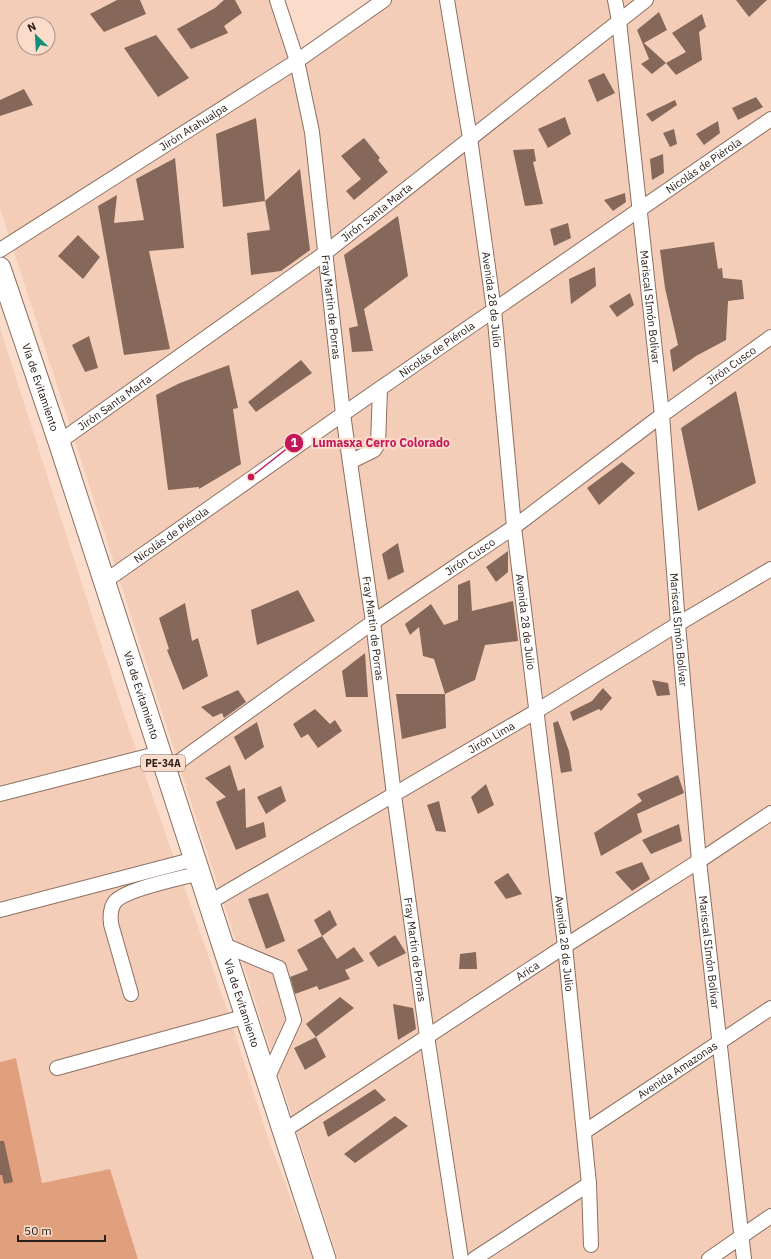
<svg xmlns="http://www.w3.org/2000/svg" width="771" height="1259" viewBox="0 0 771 1259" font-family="'IBM Plex Sans',sans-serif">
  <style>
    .built { fill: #f4cdb9; fill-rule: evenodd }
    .green { fill: #e0a07d }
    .building { fill: #856859 }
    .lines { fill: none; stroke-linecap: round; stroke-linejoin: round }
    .minor-casing { stroke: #8c7060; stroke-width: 16 }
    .highway-casing { stroke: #8c7060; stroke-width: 23 }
    .minor { stroke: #fff; stroke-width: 14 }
    .highway { stroke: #fff; stroke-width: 21 }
    .labels { text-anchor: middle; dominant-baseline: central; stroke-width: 4; stroke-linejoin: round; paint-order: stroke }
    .shield { fill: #fbdbca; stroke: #6a594f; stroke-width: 1 }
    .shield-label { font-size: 10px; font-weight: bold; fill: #2c211a }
    .street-label { font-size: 11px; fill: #2c211a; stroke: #fbdbca }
    .leader { fill: none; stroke: #c2185b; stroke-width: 1.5 }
    .callout-dot { fill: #c2185b; stroke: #fbdbca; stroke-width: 1.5 }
    .mark-label { font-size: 12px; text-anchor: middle; font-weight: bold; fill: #fff }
    .callout-label { font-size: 12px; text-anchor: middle; font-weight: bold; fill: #c2185b; stroke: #fbdbca; stroke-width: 4; stroke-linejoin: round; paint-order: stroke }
  </style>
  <rect width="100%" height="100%" fill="#fbdbca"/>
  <path class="built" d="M0,0H277L298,55L373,4L372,0H771V1259H338L0,208ZM24,24H48V48H24Z
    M0,328L122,709L228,1012L269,1141L314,1259H138L110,1169L42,1183L16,1058L0,1062Z"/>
  <path class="green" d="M16,1058L42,1183L110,1169L138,1259H0V1062Z"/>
  <path class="building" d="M117,0H140L146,14L104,32L90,14Z
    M224,0H235L242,13L224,26L228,33L191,49L177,29L215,8Z
    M736,0H767L749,17Z
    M659,12L667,30L644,43L666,63L652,74L641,64L649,59L637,30Z
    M702,14L706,27L699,32L702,60L676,75L666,63L686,52L672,33Z
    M156,35L189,78L158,97L124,48Z
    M604,73L615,93L597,102L588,80Z
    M24,89L33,105L0,116V100Z
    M756,97L763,107L738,120L732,108Z
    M675,100L677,105L652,122L646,114Z
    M565,117L571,134L548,148L538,129Z
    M256,118L265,201L223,207L216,134Z
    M718,121L720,133L704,145L696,134Z
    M674,129L677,144L670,147L663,133Z
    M364,138L380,158L378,160L388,172L354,200L346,191L361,179L341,156Z
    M534,149L536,161L533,162L543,204L525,206L513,150Z
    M663,154L664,173L652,180L650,159Z
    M175,158L184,248L149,251L170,349L124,355L98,206L117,195L114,223L144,220L136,179Z
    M300,169L310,250L281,271L251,275L247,233L270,230L265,201Z
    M625,193L626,202L613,211L604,200Z
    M398,216L408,276L364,309L373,351L352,352L349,328L358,326L344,255Z
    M568,223L571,238L554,246L550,229Z
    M78,235L100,257L83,279L58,256Z
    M714,242L718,269L722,268L723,278L742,280L744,299L728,301L726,340L696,356L673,372L670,350L678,345L665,288L660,250Z
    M595,267L596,286L571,304L569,279Z
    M630,293L634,305L617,317L609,306Z
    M89,336L98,368L85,372L72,345Z
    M301,360L312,373L256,412L248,402Z
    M229,365L238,408L233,409L241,464L199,489V487L168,490L156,395L180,383Z
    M736,391L756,483L698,511L681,428Z
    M622,462L635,473L599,505L587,488Z
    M398,543L404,572L388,580L382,554Z
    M508,551V572L496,582L486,567Z
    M470,580L472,611L513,601L518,641L485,645L475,680L445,694L434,659L423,656L419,627L410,635L405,624L431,604L444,625L458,620V585Z
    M298,590L315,621L257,645L251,610Z
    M185,603L192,641L198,638L208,676L183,690L167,650L169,649L159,618Z
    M365,653L368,697H346L342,671Z
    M652,680L668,683L670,695L657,696Z
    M603,688L612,698L601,711L599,709L573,721L570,712L592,701Z
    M238,690L246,702L224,718L222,713L213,717L201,707Z
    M396,694H445L446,728L402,739Z
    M315,709L330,724L335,720L342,731L318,748L308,734L301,738L293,724Z
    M558,721L569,751L572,771L561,773L553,723Z
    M257,722L264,747L245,760L234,737Z
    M230,765L238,791L245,788L246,828L264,822L266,837L236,850L216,802L226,797L205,778Z
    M678,775L684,793L637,814L642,832L601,856L594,833L642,801L637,794Z
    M486,784L494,805L478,814L471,797Z
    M281,786L286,801L266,814L257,797Z
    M439,801L446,832L436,831L427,805Z
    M679,824L682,841L651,854L642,840Z
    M642,862L650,879L632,891L615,872Z
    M508,873L522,894L506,899L494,882Z
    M268,893L285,941L266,949L248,899Z
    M330,910L337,925L322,936L314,920Z
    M395,935L406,953L378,967L369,953Z
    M322,936L337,959L354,947L364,961L345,970L350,979L319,990L317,986L295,994L290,977L308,970L297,950Z
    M476,952L477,969H459L460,954Z
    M340,997L354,1008L316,1037L306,1024Z
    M393,1004L413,1008L416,1029L398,1040Z
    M316,1037L326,1057L305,1070L294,1048Z
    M375,1089L386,1100L328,1137L323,1122Z
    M395,1116L408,1126L355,1163L344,1154Z
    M0,1141H4L13,1182L4,1184L2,1175H0Z"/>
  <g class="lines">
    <g class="minor-casing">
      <g id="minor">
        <path id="s1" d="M277,0L297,61L312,132L343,414L373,622L394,795L427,1036L461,1259"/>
        <path id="s2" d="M447,0L470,138L494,310L514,527L565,946L589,1184L591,1245"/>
        <path id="s3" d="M615,0L619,21L662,415L678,624L699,861L744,1259"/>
        <path id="s4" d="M0,250L297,61L384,0"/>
        <path id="s5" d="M59,442L325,253L646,0"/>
        <path d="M350,462L374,450L378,444L380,389"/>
        <path id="s6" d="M104,582L343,414L771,119"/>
        <path id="s7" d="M166,771L373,622L514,527L662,415L771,337"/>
        <path d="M0,794L160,753"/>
        <path id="s8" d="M210,902L535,712L678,624L771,569"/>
        <path d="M0,910L195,859"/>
        <path d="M224,945L279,968L294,1020L267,1079"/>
        <path d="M131,994L111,924C110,916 110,910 114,903C123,889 182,878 200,873"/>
        <path d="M57,1068L247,1016"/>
        <path id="s9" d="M285,1130L565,946L699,861L771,813"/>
        <path id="s10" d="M584,1132L771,1008"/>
        <path d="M474,1259L589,1184"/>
        <path d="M709,1259L771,1216"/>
      </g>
    </g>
    <g class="highway-casing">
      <g id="highway">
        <path id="s11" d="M0,268L59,442L325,1259"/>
      </g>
    </g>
    <use href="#minor" class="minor"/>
    <use href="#highway" class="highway"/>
  </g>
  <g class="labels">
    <rect class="shield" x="141" y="755" width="44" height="16" rx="3"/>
    <g class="shield-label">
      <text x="163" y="763">PE-34A</text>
    </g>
    <g class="street-label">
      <text stroke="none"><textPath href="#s4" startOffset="229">Jirón Atahualpa</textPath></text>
      <text stroke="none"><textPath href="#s6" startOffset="730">Nicolás de Piérola</textPath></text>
      <text stroke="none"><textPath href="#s5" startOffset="392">Jirón Santa Marta</textPath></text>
      <text stroke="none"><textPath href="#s2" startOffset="303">Avenida 28 de Julio</textPath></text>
      <text stroke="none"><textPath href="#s1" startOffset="313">Fray Martin de Porras</textPath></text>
      <text stroke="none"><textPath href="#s3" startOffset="309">Mariscal SImón Bolívar</textPath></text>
      <text stroke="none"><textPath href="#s6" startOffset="406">Nicolás de Piérola</textPath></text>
      <text stroke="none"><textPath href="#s7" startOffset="696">Jirón Cusco</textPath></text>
      <text stroke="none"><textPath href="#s11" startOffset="126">Vía de Evitamiento</textPath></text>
      <text stroke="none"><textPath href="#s5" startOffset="68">Jirón Santa Marta</textPath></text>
      <text stroke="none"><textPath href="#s6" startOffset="82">Nicolás de Piérola</textPath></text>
      <text stroke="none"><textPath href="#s7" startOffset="372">Jirón Cusco</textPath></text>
      <text stroke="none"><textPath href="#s2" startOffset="627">Avenida 28 de Julio</textPath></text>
      <text stroke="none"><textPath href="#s1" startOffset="637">Fray Martin de Porras</textPath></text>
      <text stroke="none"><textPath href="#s3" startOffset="633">Mariscal SImón Bolívar</textPath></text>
      <text stroke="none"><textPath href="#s11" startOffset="450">Vía de Evitamiento</textPath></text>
      <text stroke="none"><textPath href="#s8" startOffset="326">Jirón Lima</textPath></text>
      <text stroke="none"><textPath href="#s2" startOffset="951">Avenida 28 de Julio</textPath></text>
      <text stroke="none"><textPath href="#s1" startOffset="961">Fray Martin de Porras</textPath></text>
      <text stroke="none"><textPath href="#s3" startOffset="957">Mariscal SImón Bolívar</textPath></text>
      <text stroke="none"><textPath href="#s9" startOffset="290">Arica</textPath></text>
      <text stroke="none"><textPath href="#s11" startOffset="774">Vía de Evitamiento</textPath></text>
      <text stroke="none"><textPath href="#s10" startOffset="112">Avenida Amazonas</textPath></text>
    </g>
  </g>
  <path class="leader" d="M251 477L294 443"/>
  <g class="callout-dot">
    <circle cx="251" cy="477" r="4"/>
    <circle cx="294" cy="443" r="10"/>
  </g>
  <g class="mark-label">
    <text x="294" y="447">1</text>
  </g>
  <g class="callout-label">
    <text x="381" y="447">Lumasxa Cerro Colorado</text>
  </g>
  <g transform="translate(36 36) rotate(335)"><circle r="19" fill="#fbdbca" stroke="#a89184"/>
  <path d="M0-3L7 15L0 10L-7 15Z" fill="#0f9078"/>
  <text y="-6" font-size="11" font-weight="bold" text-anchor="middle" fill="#2c211a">N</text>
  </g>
  <path d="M18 1235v6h87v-6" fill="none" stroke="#2c211a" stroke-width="2"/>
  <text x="24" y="1235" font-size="12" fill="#2c211a" stroke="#fbdbca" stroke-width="3" paint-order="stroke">50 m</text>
</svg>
